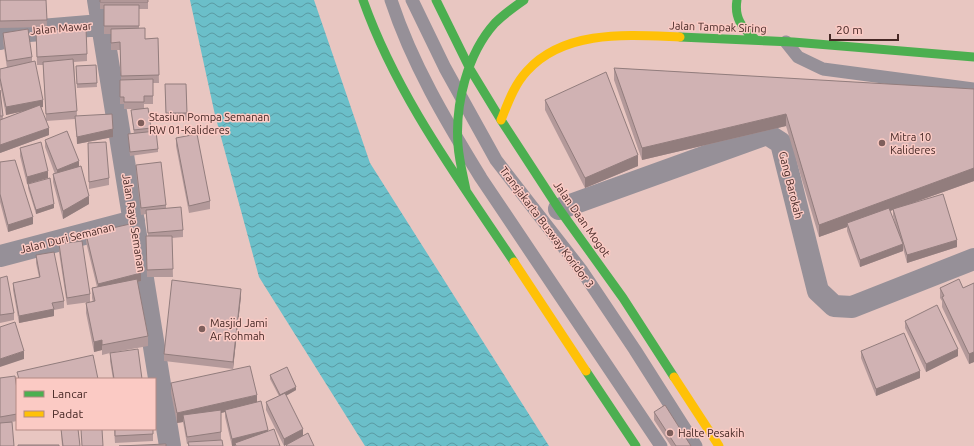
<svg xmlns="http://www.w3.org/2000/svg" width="974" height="446" viewBox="0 0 974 446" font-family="Ubuntu,sans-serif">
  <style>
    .water { fill: url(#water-waves) }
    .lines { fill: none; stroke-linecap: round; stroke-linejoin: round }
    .lane { stroke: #969098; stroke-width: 13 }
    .street { stroke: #969098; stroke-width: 22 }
    .fast { stroke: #4caf50; stroke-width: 9 }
    .slow { stroke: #ffc107; stroke-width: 9 }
    .wall { fill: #b3999a; fill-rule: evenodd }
    .shaded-wall { fill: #927d7d }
    .building { fill: #d0b2b3; stroke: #927d7d }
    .poi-dot { fill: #7f5f5c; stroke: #fbcac4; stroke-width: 1.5 }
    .labels { text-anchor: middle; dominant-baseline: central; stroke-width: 3; stroke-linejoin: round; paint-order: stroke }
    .street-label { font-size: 11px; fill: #462825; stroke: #fbcac4 }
    .poi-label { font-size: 11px; fill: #462825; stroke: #fbcac4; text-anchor: start }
  </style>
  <defs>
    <pattern id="water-waves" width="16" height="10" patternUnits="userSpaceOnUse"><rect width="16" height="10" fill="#6bbfc9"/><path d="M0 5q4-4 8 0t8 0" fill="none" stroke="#5a9ba3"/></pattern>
  </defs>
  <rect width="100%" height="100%" fill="#e8c6c1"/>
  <path class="water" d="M190,0H314L370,163L549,446H365L259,277L215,115Z"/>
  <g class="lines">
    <path class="lane" d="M391,0C412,64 446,121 481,178L661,446
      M412,0L445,68L496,160L582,271L635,350L696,446
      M786,42L798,57L823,69L974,89"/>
    <path class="street" d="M98,0L170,446
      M0,39L5,33L101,25
      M559,209L767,134L781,143L818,291L834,306L852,307L974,259
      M0,256L134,221"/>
    <path class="fast" d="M363,0C397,96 458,178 514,262
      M436,0L470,69L501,120L559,209L623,298L674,377
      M737,0C734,18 742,28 755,39
      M680,37L793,42L974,57
      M466,190C463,175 459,160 458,145C455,104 467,54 495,23C504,14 514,7 524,0
      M586,371L636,446"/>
    <path class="slow" d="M501,120C508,103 514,85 527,71C565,29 629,35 680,37
      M514,262L586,371
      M674,377L719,446"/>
  </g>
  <path class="wall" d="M0,0H46L47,27L0,28Z
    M100,0H148V9H139V28L145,39L158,38L159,83H153V104H144V108L151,128V131L158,149V152L130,156L128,134H134L131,110L137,109H124V104H120V80H121L120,50H111V34H104V9H100Z
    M36,31L87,54V61L74,62L77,116L113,137L77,144L75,119L46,121L43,65H37Z
    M3,33L32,57V62L43,107H41L49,135L0,153V90L3,119L23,111L6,115L0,85V69L7,68L3,41Z
    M96,65L97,87L77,88L76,66Z
    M614,68L974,89V181L915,202L957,247L907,263L903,248V251L860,267L847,231V227L819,237L786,126L642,160L614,80ZM893,210V216L896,226L890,211Z
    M165,84H186L187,120L166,121Z
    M545,100L638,166L585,188L545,110Z
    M176,138L210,201V209L189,213L176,146Z
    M45,140L79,167L89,204L63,219L53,182V174H55L45,147Z
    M88,143L109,178V185L89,189Z
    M20,148L48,178L27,184L20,156Z
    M0,162L33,224L8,232L0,202Z
    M136,165L166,205V208L183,230V237L172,238L173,277H147L146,236H148L146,214L141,215L136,172Z
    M28,184L54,208L36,214L28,188Z
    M86,234L141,281L137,282L148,336V346L115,352L142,379H113L110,361V353L102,355V350L94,352L86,313V303L93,302L92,298V288L97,287L86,242Z
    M59,244L90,294V302L67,305L59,252Z
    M36,255L64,301V308L54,310V316L19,323L13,290V283L39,277L36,263Z
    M0,278L14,313V320L0,323Z
    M974,283V362L969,364L942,307V301L940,298V288H963Z
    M241,296L233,369L164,361V354Z
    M905,321L958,356L926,372L905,328Z
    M861,351L920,378L876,396L861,358Z
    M270,375L296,390L286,396L303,436L314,446H286V445L284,446L266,410V402L279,396L270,379Z
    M0,378L17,389V421L12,422L0,446Z
    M171,383L257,402L268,432L280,446H232L225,417V412L221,413V440H216L223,446H188V444H187L183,422L177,423L171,393Z
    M654,412L691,446H671L654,420Z
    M61,429H78L80,446H62Z
    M114,429H153V441L115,443Z"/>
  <path class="shaded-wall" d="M43,100V107L6,115V107Z
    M786,114V126L642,160V148Z
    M49,128V135L0,153V145Z
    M113,129V137L77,144V137Z
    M638,155V166L585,188V178Z
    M79,161V168L57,177V170Z
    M974,168V181L848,226L847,223V227L819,237V225Z
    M48,171V178L27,184V177Z
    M89,196V204L63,219V211Z
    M54,204V208L36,214V210Z
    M33,217V224L8,232V225Z
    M957,240V247L907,263V255Z
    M903,244V251L860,267V260Z
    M141,273V281L98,291V284Z
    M241,289V296L233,369V362Z
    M54,309V316L19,323V316Z
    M102,340V350L94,352V342Z
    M958,349V356L926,372V364Z
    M24,351V359L0,367V359Z
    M974,352V362L969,364V354Z
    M920,371V378L876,396V389Z
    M296,387V390L280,399V395Z
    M257,395V405L225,410V412L221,413V440V413L183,415V422L177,423V413Z
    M303,429V436L284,446V439Z
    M268,430V438L235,443V446H232V439Z"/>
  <path class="building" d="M0,0H46L47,20L0,21Z
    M100,0H148V2H100Z
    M104,5H139V26H104Z
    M86,28L87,54L37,57L36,31Z
    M145,28V39L158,38L159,75L121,76L120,42L111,43V29Z
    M28,29L32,57L7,61L3,33Z
    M73,59L77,111L46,114L43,62Z
    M35,61L43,100L6,107L0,78V69Z
    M96,65L97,83L77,84L76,66Z
    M614,68L974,89V168L819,225L786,114L642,148Z
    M606,72L638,155L585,178L545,100Z
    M153,79V96H144V102H124V97H120V80Z
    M165,84H186L187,113H166Z
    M0,90L3,116H0Z
    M40,105L49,128L0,145V120Z
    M148,108L151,128L134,130L131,110Z
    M112,114L113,129L77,137L75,116Z
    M67,131L79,161L57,170L45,140Z
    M156,131L158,149L130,152L128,134Z
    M197,134L210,201L189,206L176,138Z
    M41,142L48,171L27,177L20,148Z
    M106,142L109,178L89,182L88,143Z
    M15,160L33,217L8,225L0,194V162Z
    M161,162L166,205L141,208L136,165Z
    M81,166L89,196L63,211L53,174Z
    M50,178L54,204L36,210L28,184Z
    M943,194L957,240L907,255L893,209Z
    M181,207L183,230L148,233L146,210Z
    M889,208L903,244L860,260L847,223Z
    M130,224L141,273L98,284L86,234Z
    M146,236H172L173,269L147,270Z
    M82,241L90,294L67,298L59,244Z
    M54,252L64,301L52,303L54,309L19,316L13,283L40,277L36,255Z
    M7,276L14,313L0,315V278Z
    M137,279L148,336L102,345V340L94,342L86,303L95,301L92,288Z
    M959,279L963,288L974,283V352L969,354L942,297L944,296L940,288Z
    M172,280L241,289L233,362L164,354Z
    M937,305L958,349L926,364L905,321Z
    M15,322L24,351L0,359V327Z
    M904,333L920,371L876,389L861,351Z
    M138,349L142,379H114L110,353Z
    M93,355L98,379H19L17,372Z
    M250,366L257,395L177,413L171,383Z
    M287,367L296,387L280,395L270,375Z
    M15,376L17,389V414L0,417V378Z
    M285,393L303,429L284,439L266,402Z
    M261,401L268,430L232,439L225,410Z
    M665,405L691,446H676L654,412Z
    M221,410V432L187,437L183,415Z
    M12,422L14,446H0V423Z
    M61,429H78L80,446H63Z
    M81,429H102L103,446H82Z
    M115,429H153V434L115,436Z
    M274,429L280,446H236L235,443Z
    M308,433L314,446H287L286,445Z
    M222,440L223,446H189L188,442Z
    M166,444V446H119Z
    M18,445H59V446H18Z"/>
  <g class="poi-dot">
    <circle cx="141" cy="123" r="4"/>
    <circle cx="882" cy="143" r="4"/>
    <circle cx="202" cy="329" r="4"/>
    <circle cx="670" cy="433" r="4"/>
  </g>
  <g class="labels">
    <g class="street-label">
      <text transform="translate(718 27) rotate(2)">Jalan Tampak Siring</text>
      <text transform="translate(61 28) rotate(-5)">Jalan Mawar</text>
      <text transform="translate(791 185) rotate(76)">Gang Barokah</text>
      <text transform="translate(582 219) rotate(55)">Jalan Daan Mogot</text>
      <text transform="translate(134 223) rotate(81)">Jalan Raya Semanan</text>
      <text transform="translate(547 227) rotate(53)">Transjakarta Busway Koridor 3</text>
      <text transform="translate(67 238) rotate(-14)">Jalan Duri Semanan</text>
    </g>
    <g class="poi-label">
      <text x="149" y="117">Stasiun Pompa Semanan<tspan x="149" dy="13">RW 01-Kalideres</tspan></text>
      <text x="890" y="137">Mitra 10<tspan x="890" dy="13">Kalideres</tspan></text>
      <text x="210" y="323">Masjid Jami<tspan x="210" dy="13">Ar Rohmah</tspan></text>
      <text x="678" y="433">Halte Pesakih</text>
    </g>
  </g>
  <rect x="16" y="378" width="140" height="52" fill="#fbcac4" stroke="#b38984"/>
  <rect x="24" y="391" width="20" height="6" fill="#4caf50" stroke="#b38984"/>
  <text x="52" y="398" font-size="12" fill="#462825">Lancar</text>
  <rect x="24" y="411" width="20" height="6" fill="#ffc107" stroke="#b38984"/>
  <text x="52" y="418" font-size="12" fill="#462825">Padat</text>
  <path d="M830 34v6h68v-6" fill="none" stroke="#462825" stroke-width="2"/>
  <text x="836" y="34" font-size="12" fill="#462825" stroke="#fbcac4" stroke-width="3" paint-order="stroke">20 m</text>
</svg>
